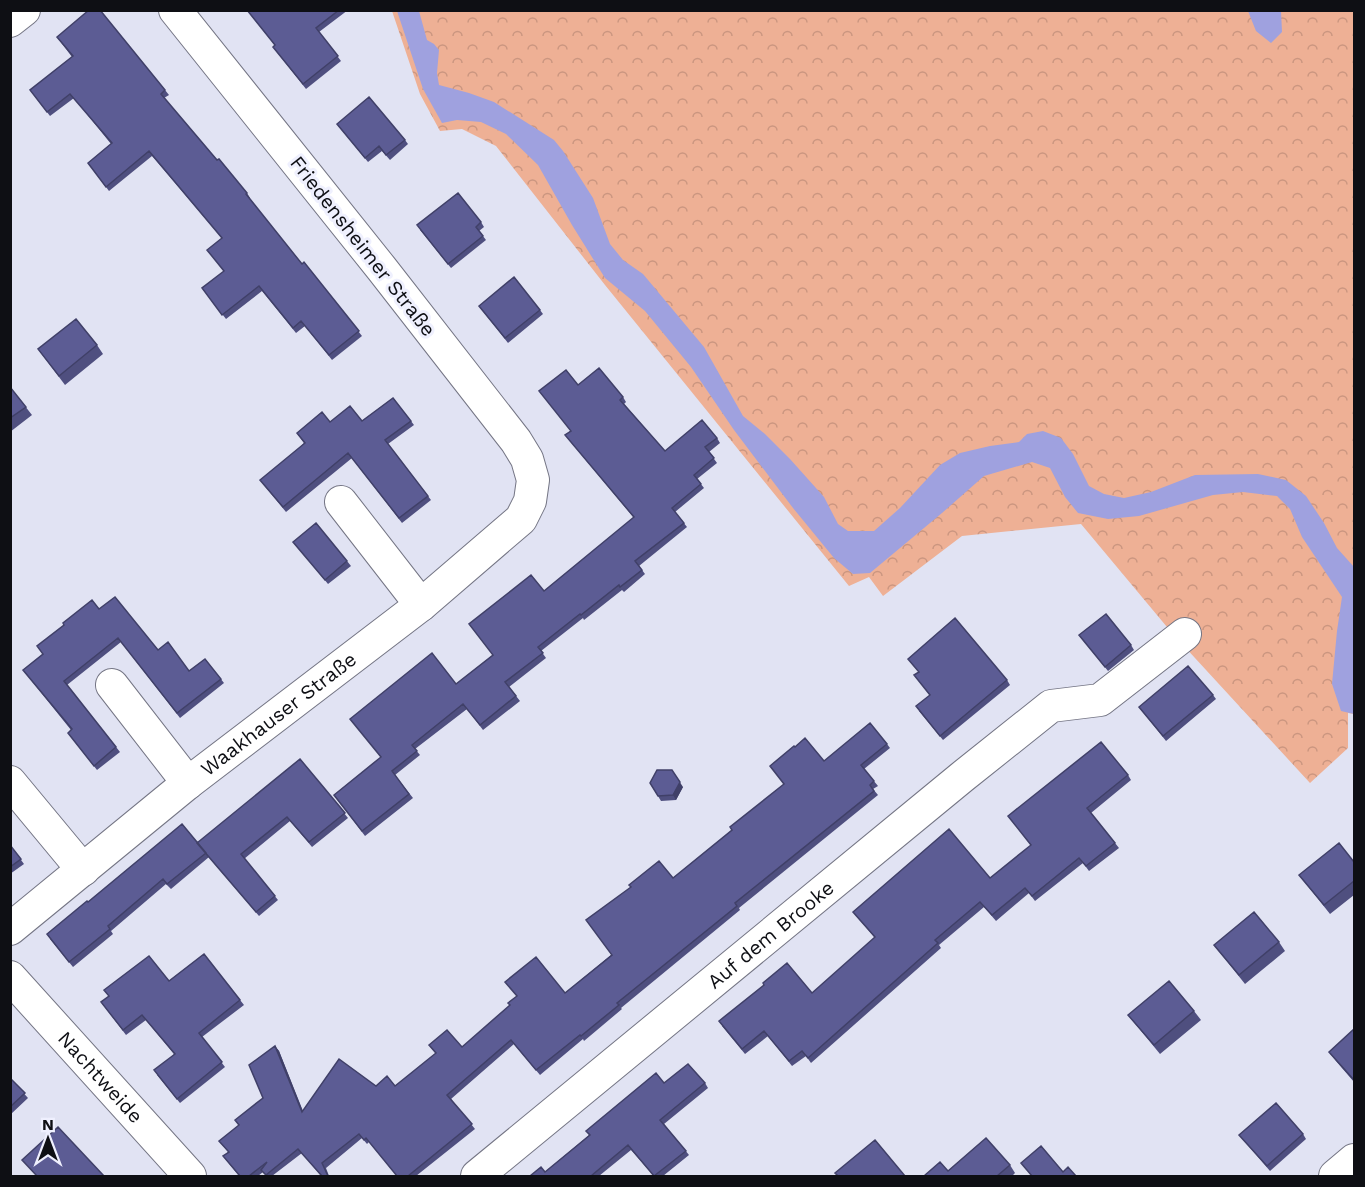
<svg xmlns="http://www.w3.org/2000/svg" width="1365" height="1187" viewBox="0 0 1365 1187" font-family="'Work Sans',sans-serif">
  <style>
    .park { fill: url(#park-crowns) }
    .water { fill: #9fa1df }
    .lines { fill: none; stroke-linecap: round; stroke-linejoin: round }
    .minor-casing { stroke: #747584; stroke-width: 34 }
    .minor { stroke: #fff; stroke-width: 32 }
    .wall { fill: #4f4f7f }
    .shaded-wall { fill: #404068 }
    .building { fill: #5c5c94; stroke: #404068; stroke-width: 1.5 }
    .labels { text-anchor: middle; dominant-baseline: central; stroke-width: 6; stroke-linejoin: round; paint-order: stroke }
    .street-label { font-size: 20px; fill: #0e0f14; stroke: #eff0fe }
  </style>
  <defs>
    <pattern id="park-crowns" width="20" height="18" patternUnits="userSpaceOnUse" patternTransform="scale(1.5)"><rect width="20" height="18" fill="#eeb095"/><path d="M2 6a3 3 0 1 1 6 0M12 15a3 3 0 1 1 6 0" fill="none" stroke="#cb9680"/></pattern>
  </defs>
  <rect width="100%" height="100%" fill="#e1e3f3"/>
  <path class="park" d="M392,11H1354V714L1348,713V748L1310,783L1172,633L1081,524L962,536L883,596L869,577L849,586L605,285L496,146L462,129L440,131L420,94Z"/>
  <path class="water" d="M397,11H419L427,40L434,44L439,50L437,73L439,85L469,93L494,102L554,140L563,151L593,198L610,244L623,260L643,274L704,347L743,416L765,434L790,459L824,497L838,524L848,531H874L900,508L940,465L960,453L990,446L1019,442L1027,434L1043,431L1061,438L1073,454L1089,486L1104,494L1124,498L1151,492L1195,475L1258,474L1286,480L1306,496L1324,523L1337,548L1354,567V714L1341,711L1332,684L1337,631L1342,597L1302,537L1290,509L1277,496L1243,492L1213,495L1139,516L1108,519L1078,513L1065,497L1050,468L1032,462L984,476L942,513L870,573L853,574L834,558L793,508L734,430L691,367L645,311L605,278L572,225L538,165L506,134L481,122L457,120L442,123L423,89Z
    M1248,11H1281L1282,32L1271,43L1256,31Z"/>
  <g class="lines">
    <g class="minor-casing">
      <g id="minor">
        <path d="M10,21L24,10"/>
        <path d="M341,502L421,605"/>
        <path d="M112,685L188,783"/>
        <path d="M10,782L83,870"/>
        <path id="s1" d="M10,929L188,783L421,605L521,519L530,501L533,480L527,459L516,441L382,269L175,10"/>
        <path id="s2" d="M10,977L190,1176"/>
        <path id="s3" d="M477,1176L962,777L1051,706L1100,700L1185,634"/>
        <path d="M1335,1176L1354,1160"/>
      </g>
    </g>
    <use href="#minor" class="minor"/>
  </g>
  <path class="wall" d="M247,10H348L319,32L341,61L306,89L276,51L275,45Z
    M57,37L165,90L169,95L164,98L217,160L247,193L250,198L249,199L302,264L304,262L362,336L332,360L305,326L296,333L262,291L226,319L202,288L224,272L222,238L152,156L109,191L88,163L111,144L74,98L50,116L30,90L72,57Z
    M337,124L405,140L408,144L390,160L382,151L368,162Z
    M481,222L484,227L479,231L486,240L451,268L420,230Z
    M482,310H540L543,314L508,343Z
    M97,345L103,354L65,385L38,349Z
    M578,385L623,397L626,402L624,404L665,451L717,438L720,443L709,452L717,463L697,479L704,488L675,512L687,527L639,566L645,574L624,592L622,590L584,620L583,618L541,651L546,658L509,687L520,701L483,730L467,709L415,749L420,755L395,775L413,798L365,836L334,795L380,758L456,684L493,655L544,591L634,518L565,435L570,431Z
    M10,387L32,415L10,432Z
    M393,398L414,425L388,444L431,500L402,523L352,458L286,512L263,484L304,443L297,433L330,422L362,421Z
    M297,546L347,561L351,566L328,584Z
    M99,609L189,671L205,659L224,683L180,718L121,642L67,685L120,752L97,770L71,737V730L23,670Z
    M1083,640L1131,645L1134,650L1108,671Z
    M1007,680L1010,685L943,740L919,711Z
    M1213,695L1216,699L1166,741L1139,707Z
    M887,744L890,748L864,769L878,786L873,789L878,795L739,908L740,910L621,1008L622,1009L584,1041L583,1039L540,1075L514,1044L451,1099L475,1129L416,1176H397L369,1142L367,1144L362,1138L326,1168L329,1176H321L302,1153L272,1176H266L263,1172L258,1176H239L223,1156L228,1152L219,1141L239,1125L263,1098L275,1046L279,1051L303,1111L376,1086H395L436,1054L429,1045L462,1047L565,993L611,955L673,878L732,830L784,784L795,747L824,761Z
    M300,759L348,818L312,847L290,821L244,859L278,900L259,916L207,855L209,857L171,889L166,884L111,931L113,934L73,967L50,939L88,902L198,844Z
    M1128,775L1131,780L1091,813L1119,848L1089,871L1083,863L1035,901L1029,893L996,921L984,907L939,945L941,948L811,1063L806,1056L792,1066L768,1036L745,1054L722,1026L812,993L875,938L853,912L990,878Z
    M650,783L683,787L676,800L661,801Z
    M10,845L24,864L10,874Z
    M1354,862V895L1330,914L1299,875Z
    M1279,942L1285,951L1245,984L1214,945Z
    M204,954L244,1005L202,1037L225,1067L180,1103L157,1075L174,1054L146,1020L126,1035L101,1002L169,981Z
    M1194,1011L1201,1020L1160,1054L1128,1015Z
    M1354,1029V1082L1336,1061L1329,1052Z
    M10,1078L28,1098L10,1115Z
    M664,1083H705L708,1088L664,1124L689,1155L663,1176H654L631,1150L599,1176H530L545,1172L589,1135L586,1131Z
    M1303,1134L1306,1139L1270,1171L1239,1135Z
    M1010,1165L1015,1173L1012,1176H924L948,1171Z"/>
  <path class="shaded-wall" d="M672,770L683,787L676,800L673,795Z
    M275,1046L279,1051L305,1117L302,1112Z"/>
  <path class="building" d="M89,10H100L165,90L161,94L217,160L219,159L247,193L246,194L302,264L304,262L359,331L329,355L301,321L293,328L259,286L222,315L202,288L224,271L207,250L222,238L149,151L106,187L88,163L112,143L70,94L47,112L30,90L73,56L57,37Z
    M247,10H339L316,28L338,56L303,84L273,47L275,45Z
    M369,97L405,140L386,155L379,146L365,158L337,124Z
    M458,193L481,222L476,227L483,236L448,264L417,225Z
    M514,277L540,310L505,338L479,306Z
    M76,319L97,345L59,376L38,349Z
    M599,368L623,397L620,400L665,451L702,420L717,438L705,447L714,458L694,475L701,484L672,508L684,523L635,561L642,570L620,587L619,585L581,615L580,614L538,647L543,653L505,682L516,696L480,725L463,704L412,745L417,751L392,771L409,794L362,831L334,795L381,757L350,719L432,653L456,684L493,655L469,624L531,575L544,591L634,517L565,435L571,431L539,391L566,370L578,385Z
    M10,387L26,407L10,418Z
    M393,398L411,421L385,440L428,496L399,518L348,453L283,507L260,480L305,443L297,433L322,412L330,422L350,406L362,421Z
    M316,523L347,561L325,580L293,542Z
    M115,597L158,650L168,642L189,671L205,659L221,679L177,713L118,638L64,681L116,747L94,766L68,733L72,729L23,670L43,654L37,646L64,625L63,623L92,600L99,609Z
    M1106,614L1131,645L1105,667L1079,635Z
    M955,618L1007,680L940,736L916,706L930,695L914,675L919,672L908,659Z
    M1188,666L1213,695L1163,736L1139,707Z
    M870,723L887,744L861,765L874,781L870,785L874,791L735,903L737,906L617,1003L619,1005L581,1036L580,1035L536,1070L511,1040L447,1095L472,1124L408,1176H397L366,1138L364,1140L359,1134L322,1163L328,1176H322L298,1149L266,1175L261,1170L267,1162L249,1176H240L223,1156L229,1152L219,1141L239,1125L235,1120L263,1098L249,1065L275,1046L302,1112L339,1059L376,1086L387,1076L395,1086L436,1053L429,1045L447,1030L462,1047L510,1005L508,1003L517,996L505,982L536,957L565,993L612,955L586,920L631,887L629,885L659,861L673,878L732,830L730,827L784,784L770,766L794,746L795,747L805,738L824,761Z
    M1101,742L1128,775L1087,808L1115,843L1086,866L1079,858L1032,896L1025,888L992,915L980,902L935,940L938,943L808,1058L802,1051L789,1061L764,1031L742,1049L719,1021L764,985L763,983L787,963L812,993L875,937L853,912L949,829L990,878L1031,845L1008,816Z
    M300,759L345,813L309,842L287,817L241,854L275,896L256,912L197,843Z
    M657,770H672L680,782L673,795L658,796L650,783Z
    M182,824L206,853L167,884L163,879L108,926L110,929L69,962L47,934L87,901L88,902Z
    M1339,843L1354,862V881L1324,905L1299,875Z
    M10,845L21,859L10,867Z
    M1254,912L1279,942L1239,975L1214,945Z
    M204,954L240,1000L199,1033L222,1062L177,1099L154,1070L175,1054L142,1015L123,1030L101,1002L109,996L104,990L149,956L169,981Z
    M1169,981L1194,1011L1154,1045L1128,1015Z
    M1354,1029V1080L1329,1052Z
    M688,1064L705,1083L660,1120L686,1151L654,1176L628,1145L591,1176H592H530L541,1167L545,1172L590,1135L586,1131L656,1073L664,1083Z
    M10,1078L25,1093L10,1107Z
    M1276,1103L1303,1134L1267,1166L1239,1135Z
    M58,1127L104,1176H37L22,1160Z
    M986,1138L1010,1165L997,1176H924L940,1162L948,1171Z
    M875,1140L905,1176H838L835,1173Z
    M1041,1146L1063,1172L1068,1167L1076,1176H1032L1021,1163Z"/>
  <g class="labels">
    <g class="street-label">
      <text transform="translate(363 246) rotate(52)">Friedensheimer Straße</text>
      <text stroke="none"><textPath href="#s1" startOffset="344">Waakhauser Straße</textPath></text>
      <text stroke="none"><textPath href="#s3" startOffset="380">Auf dem Brooke</textPath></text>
      <text stroke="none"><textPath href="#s2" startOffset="135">Nachtweide</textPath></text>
    </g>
  </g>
  <rect width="1365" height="1187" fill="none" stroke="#0e0f14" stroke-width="24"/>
  <g transform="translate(48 1139)" stroke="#eff0fe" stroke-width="4.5" paint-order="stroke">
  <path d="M0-4.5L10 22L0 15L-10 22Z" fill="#0e0f14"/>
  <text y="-9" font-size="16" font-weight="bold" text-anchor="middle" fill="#0e0f14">N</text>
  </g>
</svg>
